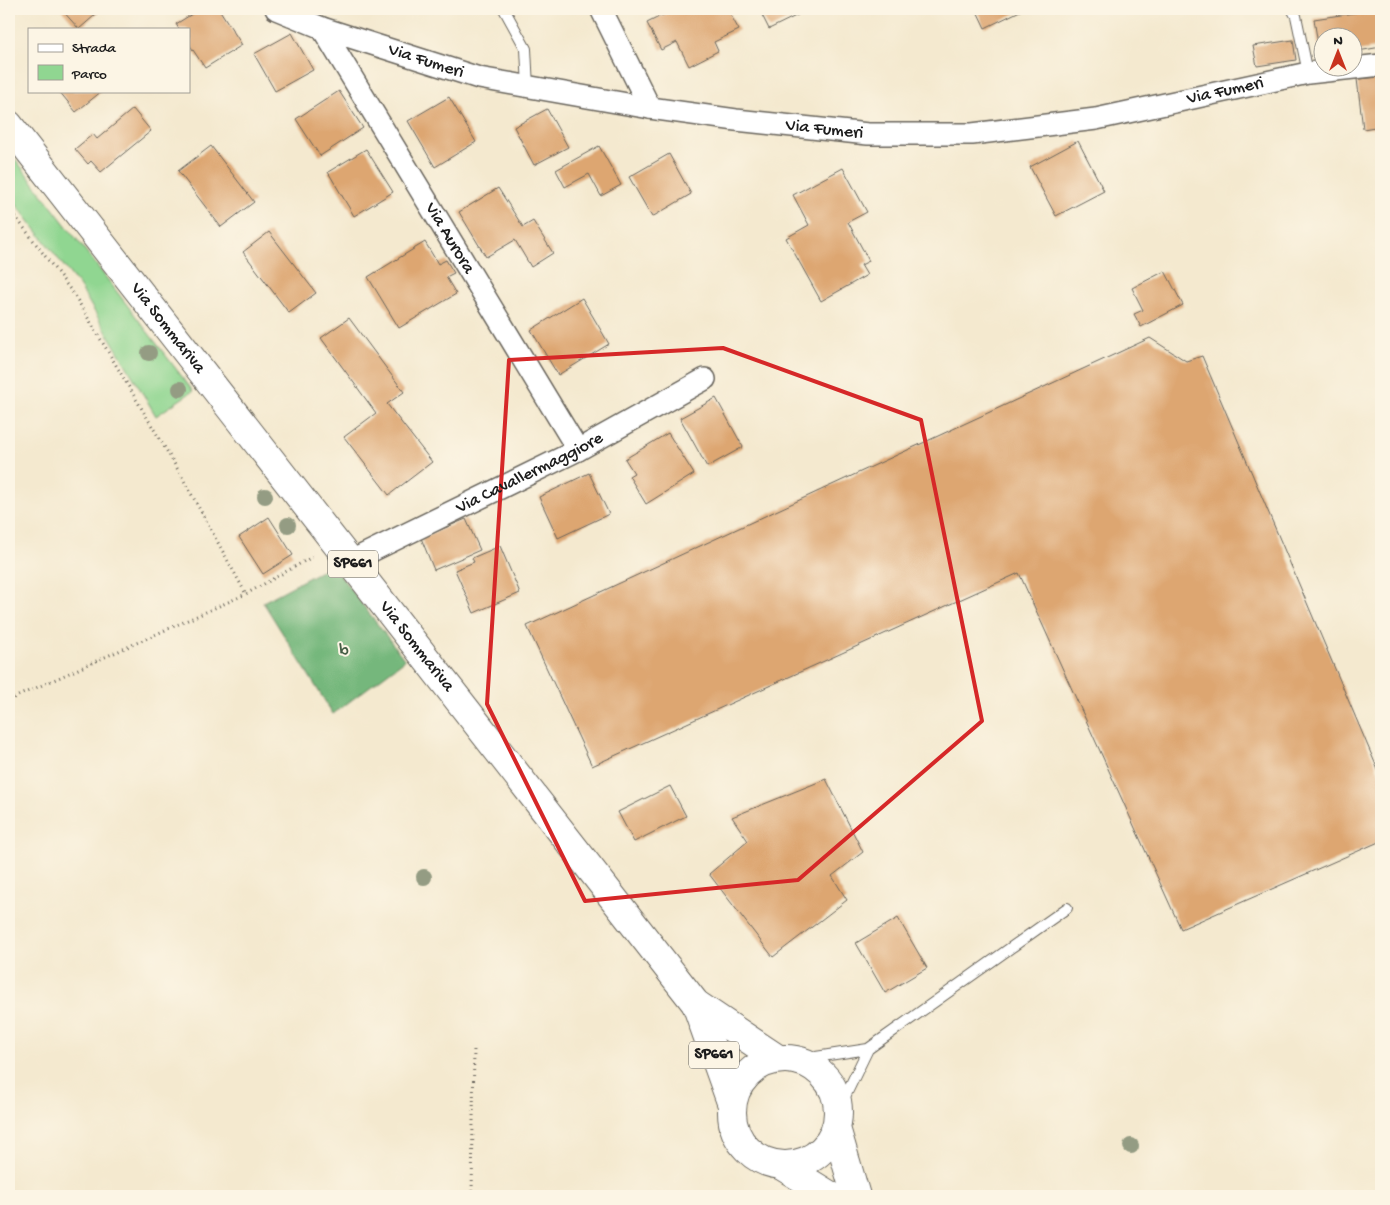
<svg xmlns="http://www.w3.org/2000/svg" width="1390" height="1205" viewBox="0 0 1390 1205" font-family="'Gochi Hand',sans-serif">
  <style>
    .green { fill: #90d691; stroke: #567956 }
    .forest { fill: #74b77b; stroke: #486a4c }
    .building { fill: #dda671 }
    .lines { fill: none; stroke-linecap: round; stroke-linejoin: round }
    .lane-casing { stroke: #68645b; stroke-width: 12 }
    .street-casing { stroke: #68645b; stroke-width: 24 }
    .primary-casing { stroke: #68645b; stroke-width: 30 }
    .path { stroke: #68645b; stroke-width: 3; stroke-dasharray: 1 4; stroke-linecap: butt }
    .lane { stroke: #fff; stroke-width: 10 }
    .street { stroke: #fff; stroke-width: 21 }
    .primary { stroke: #fff; stroke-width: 28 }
    .tree { fill: #949c83 }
    .marked { fill: none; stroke: #d62828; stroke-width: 4; stroke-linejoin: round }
    .labels { text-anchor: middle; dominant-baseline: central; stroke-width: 4; stroke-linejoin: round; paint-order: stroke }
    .shield { fill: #fcf5e5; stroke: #5f5d58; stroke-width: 1 }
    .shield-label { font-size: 16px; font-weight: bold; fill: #1c1c1c }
    .street-label { font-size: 18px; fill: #1c1c1c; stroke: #fcf5e5 }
    .park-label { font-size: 18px; fill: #455d45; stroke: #fcf5e5 }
  </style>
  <rect width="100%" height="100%" fill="#fcf5e5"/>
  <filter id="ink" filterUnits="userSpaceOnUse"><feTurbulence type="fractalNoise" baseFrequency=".02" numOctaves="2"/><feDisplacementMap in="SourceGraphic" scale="10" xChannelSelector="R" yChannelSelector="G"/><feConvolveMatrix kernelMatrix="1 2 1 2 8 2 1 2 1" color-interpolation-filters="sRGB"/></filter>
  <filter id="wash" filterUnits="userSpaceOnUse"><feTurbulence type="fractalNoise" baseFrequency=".0096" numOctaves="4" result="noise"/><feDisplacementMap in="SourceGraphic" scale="20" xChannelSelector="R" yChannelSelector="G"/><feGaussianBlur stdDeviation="1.12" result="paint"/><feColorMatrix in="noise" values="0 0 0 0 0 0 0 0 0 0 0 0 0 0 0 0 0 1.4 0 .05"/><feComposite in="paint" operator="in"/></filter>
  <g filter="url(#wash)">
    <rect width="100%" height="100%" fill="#f4e9cf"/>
    <path class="green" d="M9,151L193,391L156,416L80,287L9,195Z"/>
    <path class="forest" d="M332,565L405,660L333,714L263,602Z"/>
    <g id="blocks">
      <path class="building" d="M61,9H102L79,29Z
        M200,9H219L242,45L205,68L189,44V29H179L176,24Z
        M675,9H736L729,12L739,30L714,42L718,51L689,66L677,42L661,50L647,23Z
        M759,9H805L806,11L769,29Z
        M976,9H1024L985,28Z
        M1380,9L1381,47L1352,52V38H1322V57H1320L1314,19Z
        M292,33L313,70L275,91L254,54Z
        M1293,40L1296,60L1257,66L1253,46Z
        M1381,77V126L1363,129L1357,79Z
        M59,91H102L76,112Z
        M339,91L363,128L320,156L296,119Z
        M449,97L476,142L435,167L408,121Z
        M133,109L151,131L101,172L91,161L88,164L75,149L93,134L97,139Z
        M547,109L568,147L534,165L514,127Z
        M1078,141L1104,191L1056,216L1030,167Z
        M211,146L254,202L221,227L178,171Z
        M599,146L621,185L601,196L589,174L565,187L556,170Z
        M366,149L393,192L354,216L328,172Z
        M669,154L691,194L652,217L629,177Z
        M843,168L867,212L848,222L869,261L861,265L867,275L821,301L786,238L809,225L793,195Z
        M498,188L523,227L533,221L553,253L531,267L515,240L486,257L459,212Z
        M269,232L316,293L289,313L243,252Z
        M425,242L438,264L446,260L454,273L446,277L456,294L399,328L368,277Z
        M1165,271L1183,305L1141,327L1134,314L1143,310L1132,288Z
        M582,298L609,344L558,375L531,330Z
        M349,318L404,392L387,404L432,462L389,495L344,437L376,413L321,338Z
        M1150,338L1186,361L1202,356L1381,777V841L1181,929L1019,573L592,766L527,626Z
        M716,398L743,447L707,467L680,418Z
        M668,433L694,474L646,504L629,476L634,473L625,459Z
        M589,473L609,514L558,538L539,497Z
        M269,517L293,555L263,574L239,537Z
        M466,519L480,550L434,570L421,538Z
        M500,546L520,593L474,613L455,570L474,562L472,558Z
        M826,779L863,852L832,876L847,900L773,957L709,874L748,841L732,817Z
        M670,786L686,816L634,842L618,812Z
        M898,918L927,968L885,993L856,943Z"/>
    </g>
  </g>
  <g filter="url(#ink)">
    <use href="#blocks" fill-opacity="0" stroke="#68645b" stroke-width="1"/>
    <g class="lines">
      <g class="lane-casing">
        <path id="lane" d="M504,9L526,49L528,87
          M1292,9L1296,16L1308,73
          M796,1060L868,1049L1067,908
          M838,1111L868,1049"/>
      </g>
      <g class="street-casing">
        <g id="street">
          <path id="s1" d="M276,9L322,28L479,78L650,108L736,120L868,134H972L1096,119L1308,73L1381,65"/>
          <path d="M601,9L650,108"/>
          <path id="s2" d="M322,28L578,450"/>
          <path id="s3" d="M351,561L578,450L705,379"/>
        </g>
      </g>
      <g class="primary-casing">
        <g id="primary">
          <path id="s4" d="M9,125L696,1004L778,1059"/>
          <path d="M696,1004L732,1105"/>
          <circle cx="785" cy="1112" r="53"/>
          <path d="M836,1128L856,1196"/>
          <path d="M782,1166L831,1196"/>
        </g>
      </g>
      <path class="path" d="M9,208L75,296L181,475L246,594
        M9,700L246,594L312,557
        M472,1196L474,1046"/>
      <use href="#lane" class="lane"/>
      <use href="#street" class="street"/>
      <use href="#primary" class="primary"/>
    </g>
    <g class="tree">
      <circle cx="149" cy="353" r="8"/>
      <circle cx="180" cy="389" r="8"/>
      <circle cx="265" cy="496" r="8"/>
      <circle cx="288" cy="525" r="8"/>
      <circle cx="424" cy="877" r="8"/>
      <circle cx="1131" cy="1146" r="8"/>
    </g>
  </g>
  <path class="marked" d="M723,348L921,420L982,721L798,880L585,901L487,704L509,360Z"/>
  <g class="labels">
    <g class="shield">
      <rect x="328" y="550.5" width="50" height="27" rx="4"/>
      <rect x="689" y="1041.5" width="50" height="27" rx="4"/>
    </g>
    <g class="shield-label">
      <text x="353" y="564">SP661</text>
      <text x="714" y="1055">SP661</text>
    </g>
    <g class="street-label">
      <text stroke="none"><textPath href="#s1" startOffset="159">Via Fumeri</textPath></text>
      <text stroke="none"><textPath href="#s1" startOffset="969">Via Fumeri</textPath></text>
      <text stroke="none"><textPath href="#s1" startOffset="564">Via Fumeri</textPath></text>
      <text stroke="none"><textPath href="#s2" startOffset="246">Via Aurora</textPath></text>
      <text stroke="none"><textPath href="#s4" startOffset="258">Via Sommariva</textPath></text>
      <text stroke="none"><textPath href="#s3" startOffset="199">Via Cavallermaggiore</textPath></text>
      <text stroke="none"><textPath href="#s4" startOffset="662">Via Sommariva</textPath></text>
    </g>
    <g class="park-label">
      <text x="344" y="651">b</text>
    </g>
  </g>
  <rect width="1390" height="1205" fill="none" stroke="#fcf5e5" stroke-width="30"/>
  <rect x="28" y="28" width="162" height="65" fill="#fcf5e5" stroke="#a29e95"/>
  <rect x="38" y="44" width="25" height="8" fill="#ffffff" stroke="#a29e95"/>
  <text x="72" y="52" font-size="15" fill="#1c1c1c">Strada</text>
  <rect x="38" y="65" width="25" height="15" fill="#90d691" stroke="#a29e95"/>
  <text x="72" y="78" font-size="15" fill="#1c1c1c">Parco</text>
  <g transform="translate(1338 52)"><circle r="24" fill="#fcf5e5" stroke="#a29e95"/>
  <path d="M0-4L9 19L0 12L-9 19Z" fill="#c8321e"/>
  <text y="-8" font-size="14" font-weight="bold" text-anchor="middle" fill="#1c1c1c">N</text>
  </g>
</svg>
